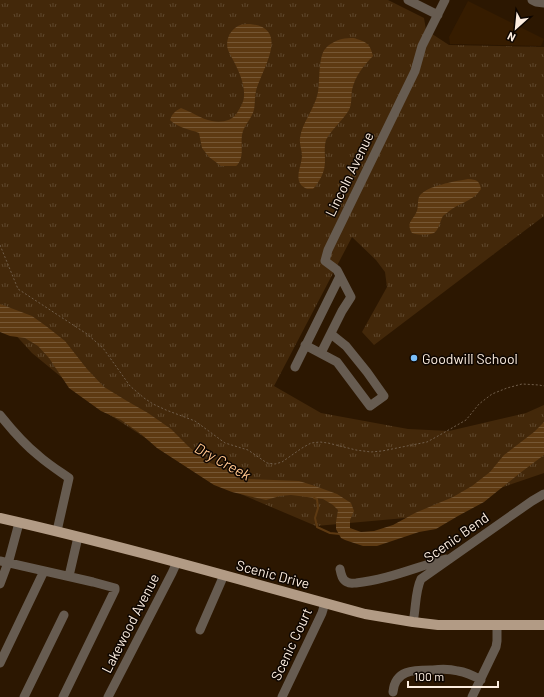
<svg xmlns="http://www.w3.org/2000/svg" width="544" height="697" viewBox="0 0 544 697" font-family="Barlow,sans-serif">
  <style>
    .built { fill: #361c00 }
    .grass { fill: url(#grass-tufts) }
    .water { fill: url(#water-rules) }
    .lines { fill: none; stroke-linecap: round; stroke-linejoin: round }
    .stream { stroke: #5e3a12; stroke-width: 2 }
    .path { stroke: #715e4a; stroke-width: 1; stroke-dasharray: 2 2; stroke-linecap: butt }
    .minor { stroke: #675c51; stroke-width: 9 }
    .major { stroke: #b29b85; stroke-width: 10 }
    .poi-dot { fill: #7abef8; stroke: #0e0601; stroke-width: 1.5 }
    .labels { text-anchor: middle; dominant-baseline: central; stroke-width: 3; stroke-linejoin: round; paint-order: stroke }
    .street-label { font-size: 14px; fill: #fceddf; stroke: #0e0601 }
    .poi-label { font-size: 14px; fill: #fceddf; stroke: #0e0601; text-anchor: start }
    .water-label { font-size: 15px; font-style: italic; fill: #fec48c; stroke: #0e0601 }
  </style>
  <defs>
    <pattern id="grass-tufts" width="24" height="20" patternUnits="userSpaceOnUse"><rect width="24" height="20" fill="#43280a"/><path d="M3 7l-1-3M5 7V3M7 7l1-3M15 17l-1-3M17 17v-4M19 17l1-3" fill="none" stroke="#5f482d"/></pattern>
    <pattern id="water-rules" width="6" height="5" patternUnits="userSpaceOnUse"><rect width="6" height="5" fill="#5e3a12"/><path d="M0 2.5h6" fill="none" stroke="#765734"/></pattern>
  </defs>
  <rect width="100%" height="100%" fill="#2c1701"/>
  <path class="built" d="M468,1L544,39L541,46L450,44L449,37Z"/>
  <path class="grass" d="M0,0H388L424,18L426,30L449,45L544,47V216L374,345L362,332L387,287L385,272L376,260L352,237L274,386L321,413L408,429L449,431L526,413L544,405V473L471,498L405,518L316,526L217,484L99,408L32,353L0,318Z"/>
  <path class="water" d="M250,24C291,28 262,69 256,91C254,99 256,108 252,115C249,121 245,125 243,131C239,143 246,157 236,166H221L209,157L202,148L199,133C189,129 178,128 170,120C172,114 175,111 181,108C192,112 201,119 212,121C221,123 232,121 237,113C240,108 244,102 244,96C245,84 238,69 232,58C231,55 229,53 228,50C225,41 230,30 238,26C242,24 246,24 250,24Z
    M354,38C366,42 370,43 373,56C364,65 355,76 352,90C351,97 352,104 349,110C343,120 330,131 326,140C324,147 325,154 325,161C325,172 320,181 313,189H307C292,182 301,169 302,156C302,150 299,144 300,138C302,122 315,109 318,92C320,82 318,55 326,48C329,44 337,40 342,39C345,38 350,38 354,38Z
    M468,179C477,180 479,180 481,189C474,201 458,203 448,212C447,213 444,215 443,216C440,221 439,230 434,233C429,235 417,235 412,233C406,223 412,221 416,213C419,208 417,202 419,197C424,186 457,181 468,179Z
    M0,304L32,316L46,326L65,341L87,369L104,387L127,401L148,413L171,429L189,447L208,462L249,479L299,481L315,486L337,494L351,503L354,511L350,520V528L361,532L374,531L393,525L415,513L453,497L472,486L490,472L504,455L534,432L544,422V455L520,473L484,502L458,516L436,529L419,532L377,546H363L345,540L341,538L336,529V522L338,510L333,505L323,499L291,495L280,496L266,500L232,492L214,485L157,448L141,434L121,420L101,411L69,388L49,358L38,346L25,338L10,336L0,332Z"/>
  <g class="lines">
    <path class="stream" d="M314,498L317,499L318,508L315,518L317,527L330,533L340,534"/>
    <path class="path" d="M0,245L18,289L87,334L103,348L130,386L144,398L153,404L166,410L195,421L225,443L248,450L267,463L275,464L282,462L302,448L311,443L320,442L328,443L356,450L371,452L382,451L427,442L438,436L466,420L479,404L492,394L507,388L522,384L539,385L544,386"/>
    <path class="minor" d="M408,0L438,15
      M532,0L536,2L544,3
      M305,345L337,362L370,406L384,396L367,372L346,346L331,334
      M321,353L342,311L351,297L337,270L325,261L328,250L415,71L422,46L445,0
      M295,367L340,276
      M0,415C12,430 24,444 39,456C48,464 59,471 69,478L57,531
      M0,561L93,582L115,588V590L63,697
      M340,569C341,574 342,580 347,582C350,584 353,583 356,583C387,580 416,567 446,559
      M69,576L78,537
      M0,584L9,560L19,523
      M413,622C416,609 415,591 421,579L532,501L544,494
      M200,630L224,575
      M0,663L44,571
      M393,692C395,669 415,670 433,670C441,669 450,669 458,671C466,672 474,676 481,680
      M24,697L64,615
      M108,697L172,573L177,562
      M282,697L322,613L325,603
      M472,697L496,647L497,641V625"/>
    <path class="major" d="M0,518C123,546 244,581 365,614L413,622L438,625H544"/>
  </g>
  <circle class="poi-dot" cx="414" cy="358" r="4"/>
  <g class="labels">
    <g class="street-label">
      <text transform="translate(349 174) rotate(-64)">Lincoln Avenue</text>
      <text transform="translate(456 537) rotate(-35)">Scenic Bend</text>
      <text transform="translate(273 574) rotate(15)">Scenic Drive</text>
      <text transform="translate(130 623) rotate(-63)">Lakewood Avenue</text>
      <text transform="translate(291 644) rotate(-65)">Scenic Court</text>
    </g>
    <g class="poi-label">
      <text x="422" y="358">Goodwill School</text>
    </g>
    <g class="water-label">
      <text transform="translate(223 461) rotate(29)">Dry Creek</text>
    </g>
  </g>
  <g transform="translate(516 28) rotate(207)" stroke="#0e0601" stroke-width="3" paint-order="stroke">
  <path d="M0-3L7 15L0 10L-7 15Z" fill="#fceddf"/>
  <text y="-6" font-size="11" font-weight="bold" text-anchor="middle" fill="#fceddf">N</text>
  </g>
  <path d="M408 681v6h90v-6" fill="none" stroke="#fceddf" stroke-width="2"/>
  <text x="414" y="681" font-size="12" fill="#fceddf" stroke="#0e0601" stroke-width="3" paint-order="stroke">100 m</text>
</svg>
